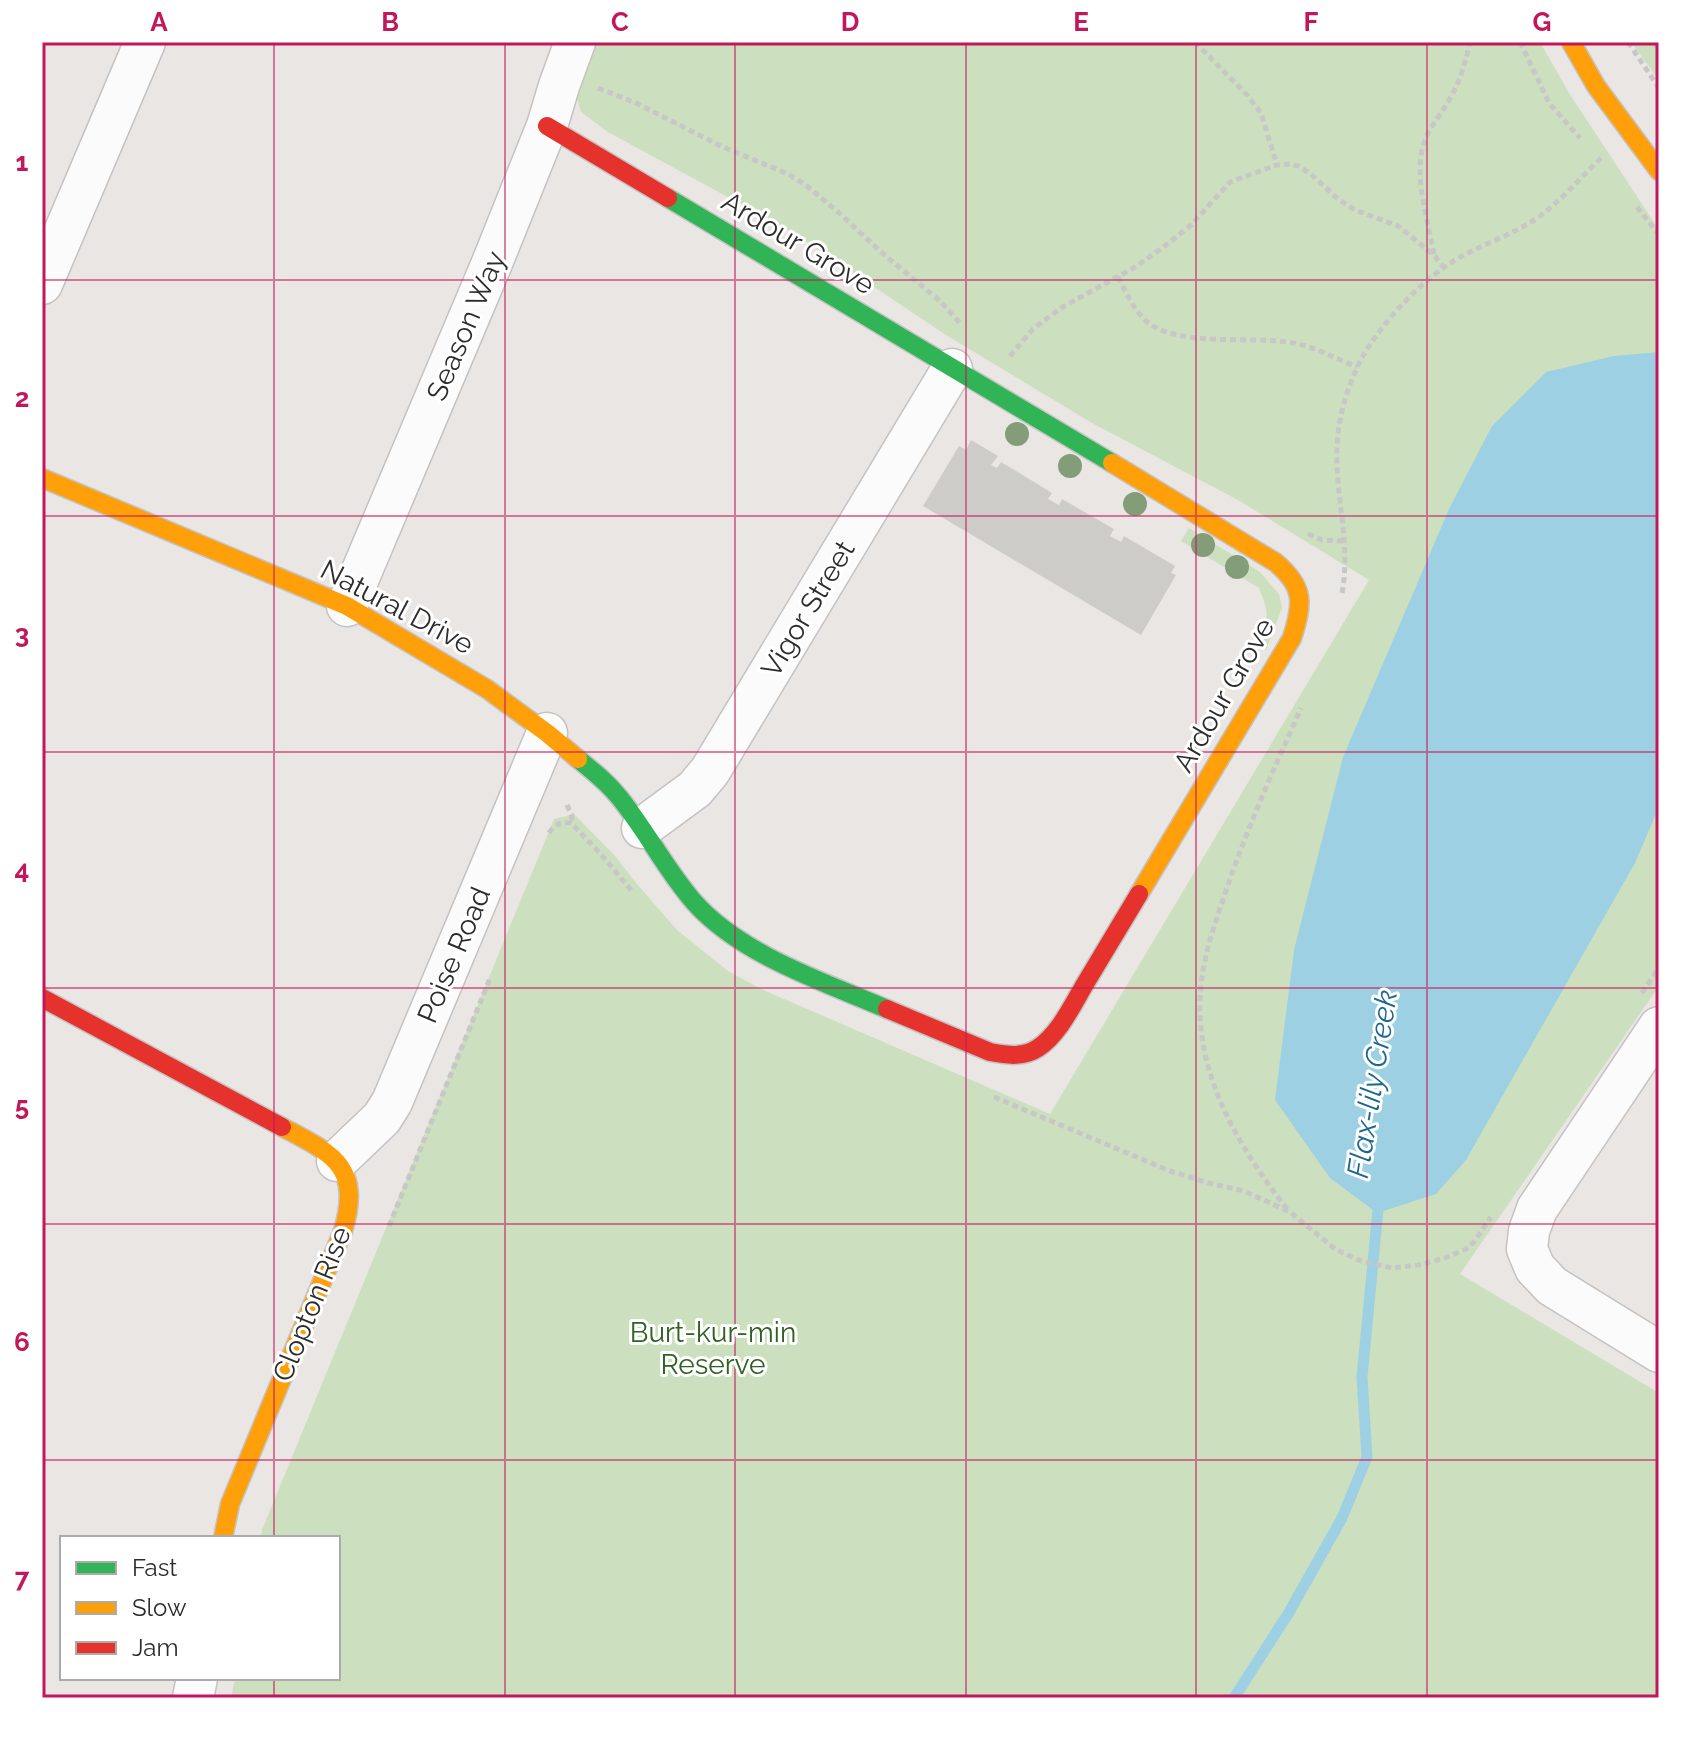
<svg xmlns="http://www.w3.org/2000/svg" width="1701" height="1740" viewBox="0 0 1701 1740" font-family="Raleway,sans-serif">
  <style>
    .green { fill: #cce0bf }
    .water { fill: #9ed0e3 }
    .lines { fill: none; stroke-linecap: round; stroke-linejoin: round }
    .stream { stroke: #9ed0e3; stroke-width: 11 }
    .building { fill: #ceccc9 }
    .street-casing { stroke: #c4c2c2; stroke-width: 43 }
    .fast-casing { stroke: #c4c2c2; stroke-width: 21 }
    .slow-casing { stroke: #c4c2c2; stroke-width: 21 }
    .jam-casing { stroke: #c4c2c2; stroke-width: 21 }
    .path { stroke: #c7c7c6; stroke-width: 5; stroke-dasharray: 6 4; stroke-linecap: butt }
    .street { stroke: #fcfbfb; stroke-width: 40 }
    .fast { stroke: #30b455; stroke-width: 18 }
    .slow { stroke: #ff9f0a; stroke-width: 18 }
    .jam { stroke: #e5322d; stroke-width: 18 }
    .tree { fill: #839d79 }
    .grid { fill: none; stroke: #c2185b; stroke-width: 2; stroke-opacity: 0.55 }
    .labels { text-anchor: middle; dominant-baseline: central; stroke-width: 6; stroke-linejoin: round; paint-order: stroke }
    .street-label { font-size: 28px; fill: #2c2c2c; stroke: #fff }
    .park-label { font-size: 28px; fill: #2f6222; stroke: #fff }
    .water-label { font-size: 30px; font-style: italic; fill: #1c6790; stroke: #fff }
    .neatline { fill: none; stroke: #c2185b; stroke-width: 3 }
    .grid-label { font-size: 26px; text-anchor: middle; font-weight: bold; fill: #c2185b }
  </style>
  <rect width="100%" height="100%" fill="#e9e6e3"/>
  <path class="green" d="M591,42H1540L1569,93L1659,230V986L1460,1274L1659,1393V1698H231L235,1678H338V1538H261L262,1530L554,819L574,814L615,856L637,884L677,930L728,971L761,989L1050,1114L1369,580L1238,500L1092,423L946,335L792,232L608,132L581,112L574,88Z
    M1631,42H1659V80Z
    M1189,528L1260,572L1279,594L1282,608L1266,650L1253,641C1270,617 1270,616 1259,588L1181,541Z"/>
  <path class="water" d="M1659,352V807L1635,863L1466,1160L1436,1194L1377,1213L1330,1178L1275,1100L1294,950L1343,757L1449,509L1492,426L1546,372L1614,356Z"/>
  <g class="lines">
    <path class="stream" d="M1234,1698L1288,1614L1342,1518L1367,1457L1362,1377L1379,1199"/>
  </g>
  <path class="building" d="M971,440L998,456L991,465L997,468L1001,462L1052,493L1048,499L1059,505L1062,499L1114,529L1110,536L1121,542L1124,536L1175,566L1171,573L1176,575L1141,635L923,506L959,446L966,450Z"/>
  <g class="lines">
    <g class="street-casing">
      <path id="street" d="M42,284L145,42
        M347,606L492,263L547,126L559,86L575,42
        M642,828L695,789L710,771L952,369
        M1659,1027L1537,1209L1529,1231L1527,1249L1535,1268L1552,1286L1659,1352
        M337,1161L382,1118L392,1102L547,733
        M193,1698L197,1678"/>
    </g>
    <g class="fast-casing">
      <path id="fast" d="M668,198L1112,463
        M578,759C593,771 607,782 619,797C646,830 666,870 694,902C741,955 824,982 887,1009"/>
    </g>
    <g class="slow-casing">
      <path id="slow" d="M1571,42L1596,86L1659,171
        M1112,463L1275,562C1305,587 1303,603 1292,638L1139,894
        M42,478L347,606L487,689L547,733L578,759
        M223,1538L230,1504L343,1231C362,1166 333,1154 282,1127"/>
    </g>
    <g class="jam-casing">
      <path id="jam" d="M547,126L668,198
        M42,998L282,1127
        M887,1009L990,1052C1006,1055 1023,1058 1038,1048C1059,1034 1072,1006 1085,984C1103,954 1121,924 1139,894"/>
    </g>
    <path class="path" d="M1195,42L1248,96L1261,113L1277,165
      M1520,42L1549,103L1580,138
      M1628,42L1659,88
      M1654,42L1659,51
      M598,88L636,103L723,147L788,174L807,186L838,212L881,252L940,301L961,324
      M1637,207L1659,235
      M1434,254C1428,222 1413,174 1424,143C1429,127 1441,115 1449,100C1460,82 1465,63 1470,42
      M1118,277C1125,290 1132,307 1144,319C1173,348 1248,336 1287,342C1312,345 1334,358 1357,367
      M1010,356L1033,329L1061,308L1135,267L1161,249L1191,225L1230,182L1277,165L1290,164L1298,166L1311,174L1338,199L1355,210L1398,226L1434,255L1443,267
      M1308,534L1322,540L1345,541
      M1342,593C1352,540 1332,488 1338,435C1340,413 1347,390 1356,370C1373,330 1425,275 1464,255C1489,242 1516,233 1540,216C1563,199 1581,177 1602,157
      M567,805L572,816L571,823
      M549,833C555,824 560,822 571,823L599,852L632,891
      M1642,993L1659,968
      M994,1097L1170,1171L1209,1183L1244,1191L1290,1212L1335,1249L1361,1261L1392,1268L1419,1265L1445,1258L1466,1249L1474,1242L1491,1217
      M1287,1209C1241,1150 1197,1079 1200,1000C1201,964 1213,928 1225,894C1246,830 1274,769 1301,708
      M389,1226L491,976"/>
    <use href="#street" class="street"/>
    <use href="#fast" class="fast"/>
    <use href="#slow" class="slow"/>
    <use href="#jam" class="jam"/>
  </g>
  <g class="tree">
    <circle cx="1017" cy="434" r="12"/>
    <circle cx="1070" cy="466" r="12"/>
    <circle cx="1135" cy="504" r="12"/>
    <circle cx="1203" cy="545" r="12"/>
    <circle cx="1237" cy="567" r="12"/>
  </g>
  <path class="grid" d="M274,42V1538M505,42V1698M735,42V1698M966,42V1698M1196,42V1698M1427,42V1698M42,280H1659M42,516H1659M42,752H1659M42,988H1659M42,1224H1659M42,1460H1659M274,1678V1698"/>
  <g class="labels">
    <g class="street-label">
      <text transform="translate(798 243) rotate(31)">Ardour Grove</text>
      <text transform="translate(466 326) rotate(-67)">Season Way</text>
      <text transform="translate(397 607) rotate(28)">Natural Drive</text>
      <text transform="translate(808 609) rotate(-59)">Vigor Street</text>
      <text transform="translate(1224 695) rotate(-60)">Ardour Grove</text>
      <text transform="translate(454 955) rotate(-67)">Poise Road</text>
      <text transform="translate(312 1304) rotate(-68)">Clopton Rise</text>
    </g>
    <g class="park-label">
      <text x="713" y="1332">Burt-kur-min<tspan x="713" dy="32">Reserve</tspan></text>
    </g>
    <g class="water-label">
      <text transform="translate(1372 1084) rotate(-81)">Flax-lily Creek</text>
    </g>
  </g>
  <rect width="1701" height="1740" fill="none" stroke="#ffffff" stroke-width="88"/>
  <rect x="60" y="1536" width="280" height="144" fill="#ffffff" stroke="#ababab" stroke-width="2"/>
  <rect x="76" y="1562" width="40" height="12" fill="#30b455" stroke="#ababab" stroke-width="2"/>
  <text x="132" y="1576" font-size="24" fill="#2c2c2c">Fast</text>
  <rect x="76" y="1602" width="40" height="12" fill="#ff9f0a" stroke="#ababab" stroke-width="2"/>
  <text x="132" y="1616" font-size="24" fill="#2c2c2c">Slow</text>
  <rect x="76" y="1642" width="40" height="12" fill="#e5322d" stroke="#ababab" stroke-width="2"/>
  <text x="132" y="1656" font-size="24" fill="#2c2c2c">Jam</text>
  <rect x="44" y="44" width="1613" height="1652" class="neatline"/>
  <g class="grid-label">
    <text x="159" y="31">A</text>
    <text x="390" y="31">B</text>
    <text x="620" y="31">C</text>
    <text x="850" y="31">D</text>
    <text x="1081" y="31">E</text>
    <text x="1311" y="31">F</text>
    <text x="1542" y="31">G</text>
    <text x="22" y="171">1</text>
    <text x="22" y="407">2</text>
    <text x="22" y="643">3</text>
    <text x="22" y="879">4</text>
    <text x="22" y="1115">5</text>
    <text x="22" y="1351">6</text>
    <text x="22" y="1587">7</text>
  </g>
</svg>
